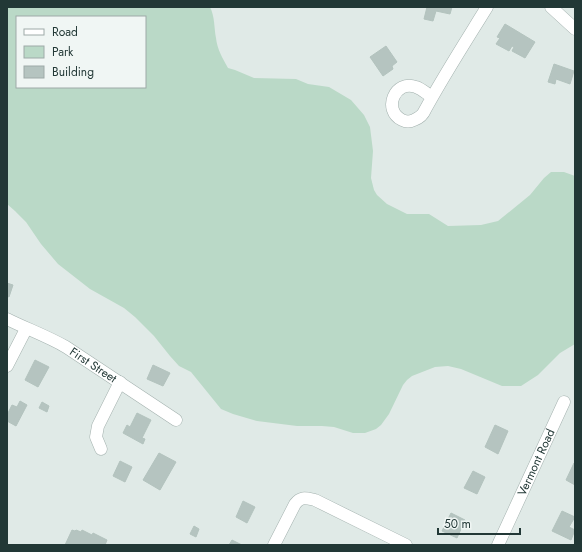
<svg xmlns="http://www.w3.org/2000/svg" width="582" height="552" viewBox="0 0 582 552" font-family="Jost,sans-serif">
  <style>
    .green { fill: #bad9c7; fill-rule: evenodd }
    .building { fill: #b5c4c0; stroke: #b3c3be }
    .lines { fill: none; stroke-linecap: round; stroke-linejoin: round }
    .street-casing { stroke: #a3b1ae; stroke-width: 13 }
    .street { stroke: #fff; stroke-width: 12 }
    .labels { text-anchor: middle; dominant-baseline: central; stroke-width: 3; stroke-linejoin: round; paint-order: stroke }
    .street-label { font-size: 12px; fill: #223836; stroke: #f0f6f4 }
  </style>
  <rect width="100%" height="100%" fill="#e0eae7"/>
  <path class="green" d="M7,7H210C215,17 214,28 216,38C217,49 223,59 228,68L235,70L254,78L296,79L308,84L329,87L351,100L364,115L370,127L373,151L371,178L374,190L377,195L387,204L407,214H429L448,226L481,225L498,221L530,195L544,178L551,172H564L575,176V344L560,353L538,375L521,386H502L461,369L448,366L435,367L412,376L407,380L403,385L389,414L381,425L376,429L365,433H353L334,427L322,426H297L257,421L233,414L221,409L191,372L179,366L170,356L154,336L135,317L124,308L90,289L58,264L41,244L26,222L15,211L7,204ZM17,17H145V87H17Z"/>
  <path class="building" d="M427,7H452L450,14L436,11L433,21L424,19Z
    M505,24L535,42L525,58L512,51L514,47L512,46L509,51L496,44L500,38L497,37Z
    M386,46L397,62L392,66L393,69L383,76L370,57Z
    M554,64L574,71L570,84L556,79L555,84L548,82Z
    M7,283L13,285L9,297L7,296Z
    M35,360L49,367L38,387L25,380Z
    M153,365L170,373L163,386L147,379Z
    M20,401L27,405L16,426L7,421V415L12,405L17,407Z
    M42,402L49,406L47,412L39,408Z
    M137,413L151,420L142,438L145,439L143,444L123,433L127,425L130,427Z
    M495,425L508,431L498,454L485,447Z
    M159,453L176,462L160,490L143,480Z
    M120,461L132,467L125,482L113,476Z
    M574,463H575V485L566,480Z
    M473,471L485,477L477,494L464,488Z
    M243,501L255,507L247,523L236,517Z
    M562,511L575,517L569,527L575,530L571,540L552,531Z
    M451,513L465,520L457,538L442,531Z
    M194,526L199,529L196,537L190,534Z
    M72,530L75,531L76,530L81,532L82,530L92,535L93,533L107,540L105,545H65Z
    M232,540L242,545H229Z"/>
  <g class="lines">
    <g class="street-casing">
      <g id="street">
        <path d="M551,7L575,29"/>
        <path d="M432,97C427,94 422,89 416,87C395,79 382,110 402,120C406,122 410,122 414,120C419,118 423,115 425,110C444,75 466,41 487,7"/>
        <path id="s1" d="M7,319C27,329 47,336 66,347L176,420"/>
        <path d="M7,366L26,329"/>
        <path d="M101,449L96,437L98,426L120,382"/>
        <path d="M274,545L295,504C301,496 306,498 315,500L406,545"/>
        <path id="s2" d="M498,545L564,402"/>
      </g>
    </g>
    <use href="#street" class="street"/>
  </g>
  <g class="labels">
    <g class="street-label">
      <text stroke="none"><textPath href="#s1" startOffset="98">First Street</textPath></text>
      <text stroke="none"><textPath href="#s2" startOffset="91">Vermont Road</textPath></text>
    </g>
  </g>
  <rect width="582" height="552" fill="none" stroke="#223836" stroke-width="16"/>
  <rect x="16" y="16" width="130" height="72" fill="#f0f6f4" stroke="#9eaaa8"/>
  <rect x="24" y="29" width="20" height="6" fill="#ffffff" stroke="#9eaaa8"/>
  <text x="52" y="36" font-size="12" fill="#223836">Road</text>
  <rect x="24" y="46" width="20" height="12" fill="#bad9c7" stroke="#9eaaa8"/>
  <text x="52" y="56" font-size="12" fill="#223836">Park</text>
  <rect x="24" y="66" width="20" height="12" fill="#b5c4c0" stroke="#9eaaa8"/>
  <text x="52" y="76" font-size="12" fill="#223836">Building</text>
  <path d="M438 528v6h82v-6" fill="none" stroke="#223836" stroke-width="2"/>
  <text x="444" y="528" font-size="12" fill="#223836" stroke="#f0f6f4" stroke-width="3" paint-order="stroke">50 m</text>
</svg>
